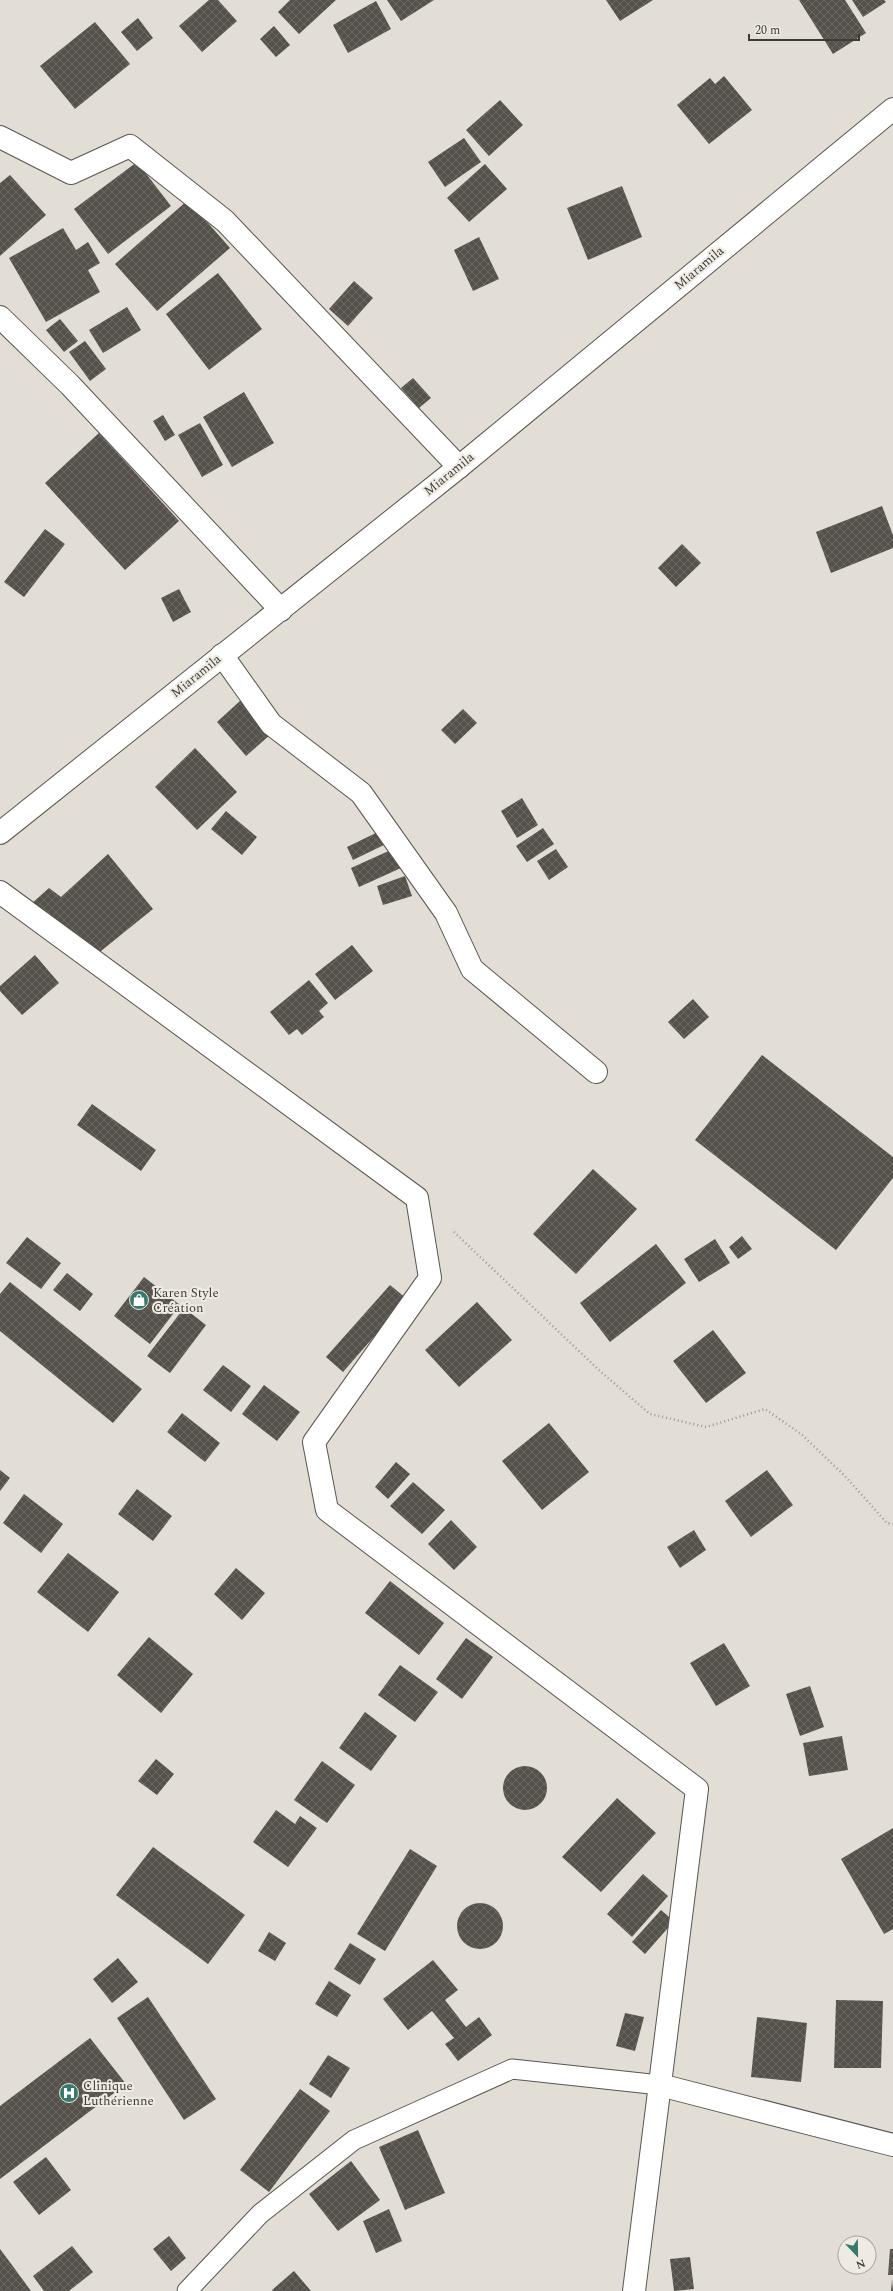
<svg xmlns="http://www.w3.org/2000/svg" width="893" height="2291" viewBox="0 0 893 2291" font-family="Spectral,serif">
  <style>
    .building { fill: url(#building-cross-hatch) }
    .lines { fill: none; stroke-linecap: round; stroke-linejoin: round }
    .service-casing { stroke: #5a564f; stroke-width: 21 }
    .minor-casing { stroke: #5a564f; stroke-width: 24 }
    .primary-casing { stroke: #5a564f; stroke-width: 24 }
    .path { stroke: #9a9791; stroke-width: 2.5; stroke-dasharray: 1 3; stroke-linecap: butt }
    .service { stroke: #fff; stroke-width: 19 }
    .minor { stroke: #fff; stroke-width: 22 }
    .primary { stroke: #fff; stroke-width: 22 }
    .labels { text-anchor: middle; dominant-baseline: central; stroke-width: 4; stroke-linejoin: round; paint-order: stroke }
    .street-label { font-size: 13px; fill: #3d3b38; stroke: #efebe3 }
    .poi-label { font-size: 13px; fill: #3d3b38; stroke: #efebe3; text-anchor: start }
  </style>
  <defs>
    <pattern id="building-cross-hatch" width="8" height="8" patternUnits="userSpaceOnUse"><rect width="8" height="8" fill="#55514b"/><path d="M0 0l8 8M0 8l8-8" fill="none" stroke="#6b6863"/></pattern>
  </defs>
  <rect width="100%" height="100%" fill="#e2ded6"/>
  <path class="building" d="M209,0H218L237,21L202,52L179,26Z
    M290,0H336L299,34L278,12Z
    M387,0H434L401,21Z
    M606,0H653L620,21Z
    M799,0H845L866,33L833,54Z
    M852,0H884L886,2L863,17Z
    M376,1L391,29L348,53L333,25Z
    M138,18L153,38L137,51L121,32Z
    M95,22L130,64L75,109L40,66Z
    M274,26L290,45L276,57L260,39Z
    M724,76L752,110L709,144L677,105L710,78L715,84Z
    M500,100L523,125L489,156L466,130Z
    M464,138L481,162L445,187L428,162Z
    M137,162L171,206L108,254L74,209Z
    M485,164L507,189L469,222L447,198Z
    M10,175L46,215L0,256V183Z
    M622,186L642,237L588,260L567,208Z
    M188,200L230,248L157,311L115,264Z
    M63,228L76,250L88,242L100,263L88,270L100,292L46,322L9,258Z
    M479,237L499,279L473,291L454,250Z
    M218,273L262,329L209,370L166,314Z
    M354,281L373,298L348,326L329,309Z
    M127,307L141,330L103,353L89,330Z
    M60,319L78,341L64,352L46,330Z
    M85,341L106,369L90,381L69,352Z
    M413,378L431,398L419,408L401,388Z
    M244,392L274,443L232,467L203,417Z
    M163,415L175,435L165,441L153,421Z
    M200,423L223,465L202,477L178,435Z
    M99,433L179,521L125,570L45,483Z
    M882,506L893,535V548L831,573L816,532Z
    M45,529L65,544L24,597L4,582Z
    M682,544L701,563L676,587L658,568Z
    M179,589L191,612L173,622L161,598Z
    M241,700L271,734L246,756L217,722Z
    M463,709L477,723L455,744L441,730Z
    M195,748L237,792L197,830L155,787Z
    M522,798L538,825L517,838L501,811Z
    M226,811L257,837L242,855L211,829Z
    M543,828L554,844L527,862L516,846Z
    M382,830L388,843L353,860L347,847Z
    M393,849L401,868L359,887L351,868Z
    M556,849L568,867L549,880L537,861Z
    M108,854L153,909L96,955L32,903L49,888L61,897Z
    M405,876L412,896L383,905L377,886Z
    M352,945L373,971L335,1000L315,974Z
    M35,955L59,983L22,1015L0,991V986Z
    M309,980L328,1003L319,1011L324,1017L302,1035L297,1029L289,1035L270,1012Z
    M693,999L709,1017L684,1039L668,1022Z
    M762,1055L893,1157V1178L836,1250L695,1140Z
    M92,1104L156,1150L141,1171L77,1125Z
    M593,1169L637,1209L576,1274L533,1234Z
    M742,1236L752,1249L738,1259L729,1247Z
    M27,1237L61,1263L41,1289L6,1263Z
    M715,1239L730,1263L699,1282L684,1259Z
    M656,1244L686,1283L610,1342L580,1303Z
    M67,1273L93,1294L80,1311L53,1290Z
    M144,1277L180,1305L150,1344L114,1316Z
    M10,1282L142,1389L113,1423L0,1331V1294Z
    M390,1285L407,1299L343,1372L326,1357Z
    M477,1302L512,1340L459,1387L425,1350Z
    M184,1308L206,1325L170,1373L147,1356Z
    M713,1330L746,1373L706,1403L673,1361Z
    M223,1365L251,1386L231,1412L203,1390Z
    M264,1385L300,1412L277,1441L242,1414Z
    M182,1413L220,1443L205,1462L167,1432Z
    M549,1423L589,1472L542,1510L502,1461Z
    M396,1462L410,1474L388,1499L375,1487Z
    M0,1470L10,1478L0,1491Z
    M767,1470L793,1505L751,1537L725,1501Z
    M413,1482L445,1510L422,1534L390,1506Z
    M137,1489L172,1516L153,1541L118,1514Z
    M24,1494L63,1524L41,1553L3,1523Z
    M451,1520L477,1547L454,1570L428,1544Z
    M694,1530L706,1550L680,1568L667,1547Z
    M68,1553L119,1592L88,1632L37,1592Z
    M236,1568L265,1593L242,1620L214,1594Z
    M390,1581L444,1623L419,1655L365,1613Z
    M149,1637L193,1674L161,1713L117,1675Z
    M466,1638L493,1657L462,1699L436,1679Z
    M724,1643L750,1686L716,1706L690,1663Z
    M400,1665L438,1692L415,1722L378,1695Z
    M810,1686L824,1727L800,1736L786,1694Z
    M365,1712L397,1736L371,1771L339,1748Z
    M842,1736L848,1770L809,1776L803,1743Z
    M156,1759L174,1774L157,1795L138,1781Z
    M322,1761L355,1785L327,1823L294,1800Z
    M503 1788a22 22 0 1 1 44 0a22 22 0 1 1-44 0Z
    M617,1798L656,1833L601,1892L562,1857Z
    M276,1810L295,1824L300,1816L317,1828L288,1867L253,1842Z
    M893,1828V1929L884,1934L841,1859Z
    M153,1847L245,1915L208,1964L116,1895Z
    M410,1849L437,1866L385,1951L357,1934Z
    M643,1874L668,1896L632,1937L607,1914Z
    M457 1926a23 23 0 1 1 46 0a23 23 0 1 1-46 0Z
    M661,1910L674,1921L645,1954L632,1942Z
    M269,1932L286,1943L275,1961L258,1951Z
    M350,1943L376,1959L360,1985L334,1969Z
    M118,1958L138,1982L112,2003L93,1979Z
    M433,1960L458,1990L445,2000L466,2027L479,2017L492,2035L458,2061L445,2044L454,2038L432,2011L408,2030L383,1999Z
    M329,1981L351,1995L337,2017L315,2004Z
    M148,1997L216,2099L184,2120L117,2018Z
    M836,2000L883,2001L881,2068H834Z
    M625,2013L644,2017L635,2051L616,2046Z
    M757,2017L807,2023L801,2082L751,2077Z
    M90,2038L126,2084L0,2179V2106Z
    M328,2055L350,2068L331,2098L309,2084Z
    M300,2089L330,2111L269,2192L240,2170Z
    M418,2130L445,2193L405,2210L379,2147Z
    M46,2157L71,2190L39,2215L13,2182Z
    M351,2161L380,2200L338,2231L309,2194Z
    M389,2209L402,2241L376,2253L363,2221Z
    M169,2236L186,2258L171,2271L153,2249Z
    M72,2246L93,2272L69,2291H44L33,2276Z
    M0,2249L12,2265L31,2291H0Z
    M890,2249H893V2275H888Z
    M690,2257L694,2289L674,2291L670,2259Z
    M294,2271L311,2291H273L272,2290Z
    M892,2279L893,2291H891Z"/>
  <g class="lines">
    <g class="service-casing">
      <path id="service" d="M187,2291L260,2214L354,2140L512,2069L660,2085"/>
    </g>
    <g class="minor-casing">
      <path id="minor" d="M0,137L71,173L130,146L225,221L459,467
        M0,317L70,385L281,610
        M222,655L271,724L361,793L446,913L472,969L596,1072
        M0,892L417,1198L430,1278L314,1442L327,1510L697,1789L634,2291
        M660,2085L893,2145"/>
    </g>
    <g class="primary-casing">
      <path id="primary" d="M0,833L459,467L893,109"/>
    </g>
    <path class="path" d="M454,1232L601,1372L650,1414L706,1427L765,1409L801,1434L844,1475L887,1523L893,1524"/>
    <use href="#service" class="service"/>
    <use href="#minor" class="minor"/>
    <use href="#primary" class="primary"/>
  </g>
  <defs>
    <g id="shop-disc" transform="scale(1)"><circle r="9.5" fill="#377a6d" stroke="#efebe3"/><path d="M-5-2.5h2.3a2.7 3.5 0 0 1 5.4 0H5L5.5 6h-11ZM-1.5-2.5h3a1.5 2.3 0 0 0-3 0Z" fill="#fff"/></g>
    <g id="hospital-disc" transform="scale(1)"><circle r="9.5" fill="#377a6d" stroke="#efebe3"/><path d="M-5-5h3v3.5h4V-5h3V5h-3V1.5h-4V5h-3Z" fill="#fff"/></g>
  </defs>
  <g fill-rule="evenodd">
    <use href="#shop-disc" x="139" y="1300"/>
    <use href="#hospital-disc" x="69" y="2093"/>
  </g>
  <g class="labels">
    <g class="street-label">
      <text transform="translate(699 268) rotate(-40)">Miaramila</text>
      <text transform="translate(449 474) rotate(-39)">Miaramila</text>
      <text transform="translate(196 676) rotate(-39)">Miaramila</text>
    </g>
    <g class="poi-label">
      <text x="153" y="1293">Karen Style<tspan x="153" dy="15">Création</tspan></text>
      <text x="83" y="2086">Clinique<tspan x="83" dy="15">Luthérienne</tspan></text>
    </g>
  </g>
  <g transform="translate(857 2255) rotate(158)"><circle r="19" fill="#efebe3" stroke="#a8a59f"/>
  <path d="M0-3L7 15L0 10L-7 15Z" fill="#377a6d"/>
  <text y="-6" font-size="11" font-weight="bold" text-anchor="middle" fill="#3d3b38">N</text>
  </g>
  <path d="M749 34v6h110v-6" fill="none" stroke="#3d3b38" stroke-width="2"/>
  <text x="755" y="34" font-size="12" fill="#3d3b38" stroke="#efebe3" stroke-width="3" paint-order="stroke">20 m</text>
</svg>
